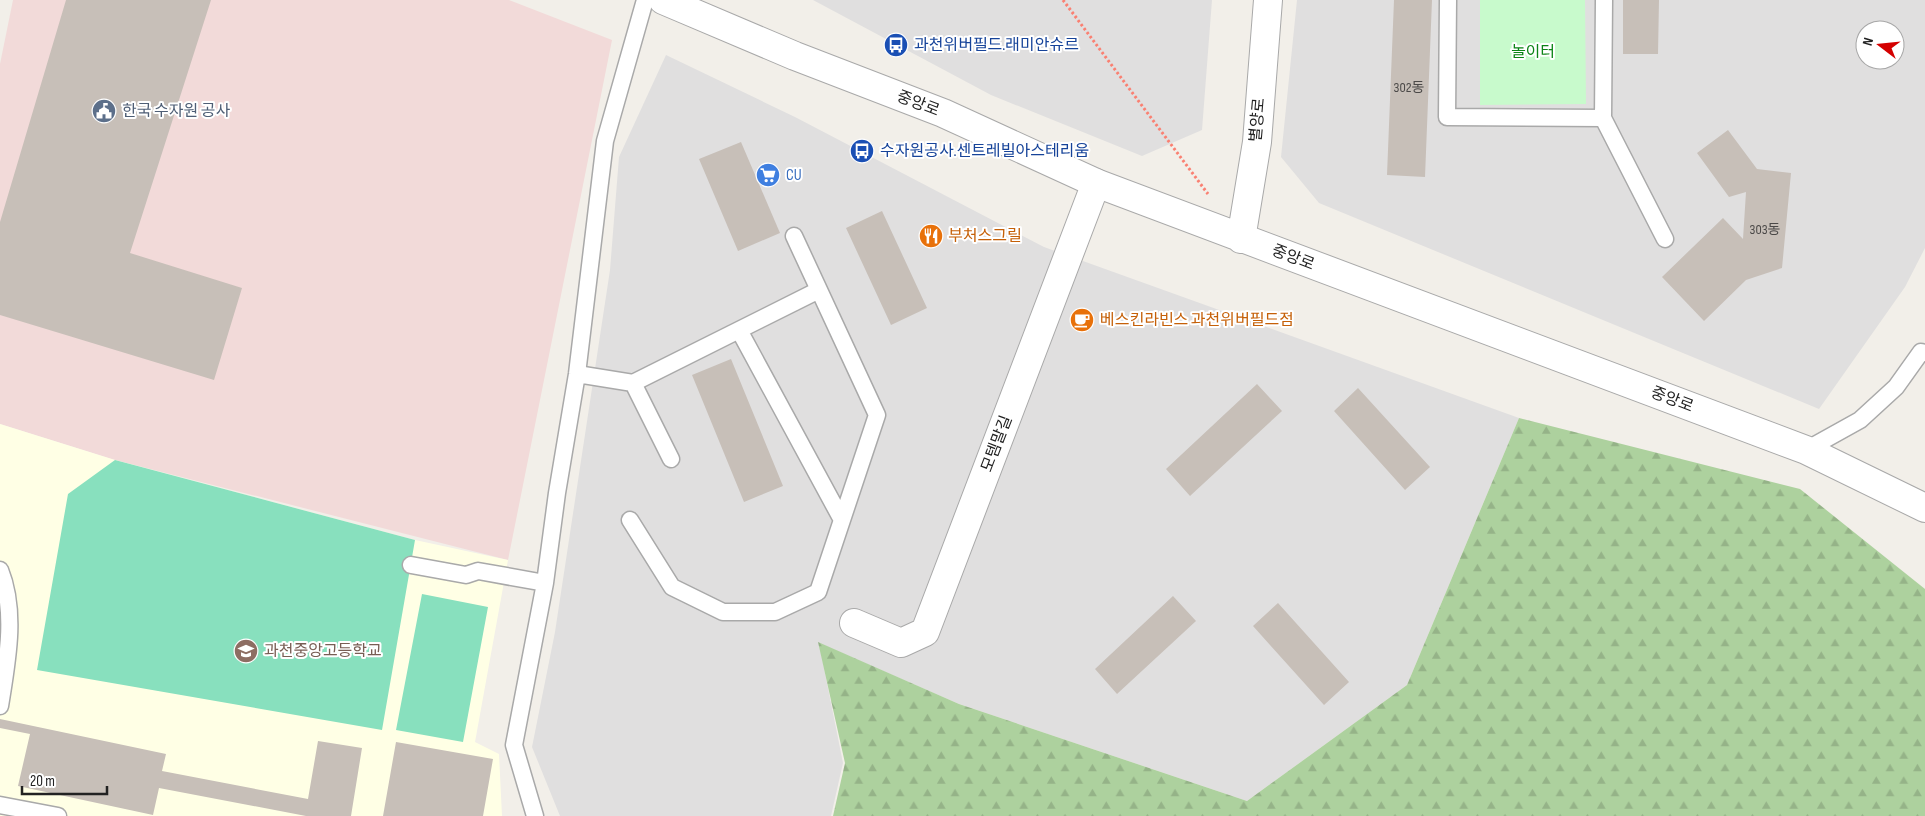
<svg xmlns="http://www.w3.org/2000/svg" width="1925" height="816" viewBox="0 0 1925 816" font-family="'Sofia Sans Condensed','Noto Sans KR',sans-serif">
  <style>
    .residential { fill: #e0dfdf; fill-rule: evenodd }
    .commercial { fill: #f2dad9 }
    .education { fill: #ffffe5 }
    .forest { fill: url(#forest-firs) }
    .park { fill: #c8facc }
    .pitch { fill: #88e0be }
    .building { fill: #c7bfb8 }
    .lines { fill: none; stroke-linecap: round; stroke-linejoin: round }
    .service-casing { stroke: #a9a9a9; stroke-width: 19 }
    .minor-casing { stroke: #a9a9a9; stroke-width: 30 }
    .tertiary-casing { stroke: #a9a9a9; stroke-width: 30 }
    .path { stroke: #fa8072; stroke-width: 3; stroke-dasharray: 2.5 2.5; stroke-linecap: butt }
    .service { stroke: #fff; stroke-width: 16 }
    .minor { stroke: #fff; stroke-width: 28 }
    .tertiary { stroke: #fff; stroke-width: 28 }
    .labels { text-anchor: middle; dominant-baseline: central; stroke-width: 4; stroke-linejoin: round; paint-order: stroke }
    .number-label { font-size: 14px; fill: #4b4948 }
    .transit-label { font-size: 16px; fill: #164399; stroke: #fff; text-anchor: start }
    .park-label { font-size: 16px; fill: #0c8416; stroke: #fff }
    .street-label { font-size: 16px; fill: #222; stroke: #fff }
    .service-label { font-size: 16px; fill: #4e5e75; stroke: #fff; text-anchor: start }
    .shop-label { font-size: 16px; fill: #366cbe; stroke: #fff; text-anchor: start }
    .food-label { font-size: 16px; fill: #c56008; stroke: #fff; text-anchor: start }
    .education-label { font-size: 16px; fill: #785e54; stroke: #fff; text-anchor: start }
  </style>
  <defs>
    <pattern id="forest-firs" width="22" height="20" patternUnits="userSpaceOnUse" patternTransform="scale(1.25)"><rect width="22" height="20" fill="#add19e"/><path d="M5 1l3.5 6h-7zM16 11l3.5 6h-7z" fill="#95b388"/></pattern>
  </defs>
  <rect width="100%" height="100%" fill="#f2efe9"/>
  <path class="residential" d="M813,0H1212L1202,130L1142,156L991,95Z
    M1297,0H1925V248L1905,287L1819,409L1319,203L1281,157ZM1865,30H1895V60H1865Z
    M666,55L795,117L1044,247L1519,418L1407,685L1247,801L959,704L819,643L843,763L831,816H560L532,747L555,632L610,270L619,157Z"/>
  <path class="commercial" d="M13,0H509L612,40L508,560L115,460L0,424V64Z"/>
  <path class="education" d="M0,424L115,460L415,540L508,560L475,742L499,754L502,816H0Z"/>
  <path class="forest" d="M1519,418L1800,489L1925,589V816H833L845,763L818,642L959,704L1247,801L1407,685Z"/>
  <path class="park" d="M1480,0H1585L1586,104L1480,105Z"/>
  <path class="pitch" d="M115,460L415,540L382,730L37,670L68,494Z
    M422,594L488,607L463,742L396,730Z"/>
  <path class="building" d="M66,0H211L130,253L242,288L214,380L0,315V222Z
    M1394,0H1432L1425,177L1387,175Z
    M1623,0H1659L1658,54H1623Z
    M1728,130L1757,169L1791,173L1782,268L1746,280L1704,321L1662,277L1723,218L1743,239L1746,192L1729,197L1697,153Z
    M741,142L780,233L738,251L699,159Z
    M882,211L927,308L891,325L846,228Z
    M731,359L783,486L744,502L692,375Z
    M1257,384L1282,411L1190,496L1166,469Z
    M1358,388L1430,467L1405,490L1334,411Z
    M1173,596L1196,621L1117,694L1095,669Z
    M1278,603L1349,682L1324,705L1253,626Z
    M0,719L166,754L162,771L308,799L318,741L362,748L351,816H306L159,788L153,815L18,786L30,734L0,728Z
    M396,742L493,759L483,816H383Z"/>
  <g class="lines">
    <g class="service-casing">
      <path id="service" d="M1448,0L1447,117L1603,118L1665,239
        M1603,118L1604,0
        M739,330L842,520
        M577,374L633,383L819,290
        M633,383L671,459
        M1806,450L1860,420L1896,387L1921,352L1925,353
        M630,520L672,587L723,612H775L818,592L877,415L794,236
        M411,565L466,575L478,571L545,583
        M0,570C17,612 7,662 0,706
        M0,805L58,816
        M535,816L514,745L545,583L557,493L577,374L605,141L645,0"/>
    </g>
    <g class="minor-casing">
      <path id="minor" d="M854,623L901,643L925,632L1096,183"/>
    </g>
    <g class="tertiary-casing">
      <path id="tertiary" d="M663,0L795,56L943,113L1096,183L1806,450L1925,508
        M1241,239L1257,142L1268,0"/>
    </g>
    <path class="path" d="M1063,0L1208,194"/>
    <use href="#service" class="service"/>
    <use href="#minor" class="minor"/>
    <use href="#tertiary" class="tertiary"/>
  </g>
  <defs>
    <g id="bus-disc" transform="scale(1.25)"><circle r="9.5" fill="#1a4fb4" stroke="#fff"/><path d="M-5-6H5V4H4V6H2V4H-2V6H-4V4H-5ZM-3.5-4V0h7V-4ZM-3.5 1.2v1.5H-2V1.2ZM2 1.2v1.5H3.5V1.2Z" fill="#fff"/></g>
    <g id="civic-disc" transform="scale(1.25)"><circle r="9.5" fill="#5c6f8a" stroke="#fff"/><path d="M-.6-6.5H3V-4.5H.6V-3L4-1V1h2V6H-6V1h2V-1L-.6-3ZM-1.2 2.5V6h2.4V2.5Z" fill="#fff"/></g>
    <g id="supermarket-disc" transform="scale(1.25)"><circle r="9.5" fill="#3f7fe0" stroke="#fff"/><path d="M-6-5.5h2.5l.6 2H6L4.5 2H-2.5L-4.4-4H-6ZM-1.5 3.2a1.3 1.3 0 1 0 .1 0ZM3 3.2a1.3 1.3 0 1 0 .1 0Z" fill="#fff"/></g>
    <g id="restaurant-disc" transform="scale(1.25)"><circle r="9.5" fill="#e8710a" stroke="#fff"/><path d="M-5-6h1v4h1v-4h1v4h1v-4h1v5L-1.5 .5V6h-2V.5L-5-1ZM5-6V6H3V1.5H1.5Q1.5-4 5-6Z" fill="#fff"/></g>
    <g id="cafe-disc" transform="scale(1.25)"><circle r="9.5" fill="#e8710a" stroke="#fff"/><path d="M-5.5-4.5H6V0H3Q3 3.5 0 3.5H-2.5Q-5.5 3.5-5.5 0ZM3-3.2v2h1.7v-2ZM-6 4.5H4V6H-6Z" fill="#fff"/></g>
    <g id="school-disc" transform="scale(1.25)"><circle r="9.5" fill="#8d6e63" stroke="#fff"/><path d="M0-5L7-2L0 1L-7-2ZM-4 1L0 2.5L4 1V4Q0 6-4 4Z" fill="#fff"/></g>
  </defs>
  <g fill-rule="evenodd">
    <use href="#bus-disc" x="896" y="45"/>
    <use href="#civic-disc" x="104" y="111"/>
    <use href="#bus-disc" x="862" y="151"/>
    <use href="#supermarket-disc" x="768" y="175"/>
    <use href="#restaurant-disc" x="931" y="236"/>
    <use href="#cafe-disc" x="1082" y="320"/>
    <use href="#school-disc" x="246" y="651"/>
  </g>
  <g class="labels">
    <g class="number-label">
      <text x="1409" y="87">302동</text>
      <text x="1765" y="229">303동</text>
    </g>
    <g class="transit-label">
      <text x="914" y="45">과천위버필드.래미안슈르</text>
      <text x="880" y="151">수자원공사.센트레빌아스테리움</text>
    </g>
    <g class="park-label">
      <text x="1533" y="52">놀이터</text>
    </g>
    <g class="street-label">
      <text transform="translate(918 104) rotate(21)">중앙로</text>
      <text transform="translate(1258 120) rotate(-85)">별양로</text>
      <text transform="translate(1293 258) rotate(21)">중앙로</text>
      <text transform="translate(1672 400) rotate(21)">중앙로</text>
      <text transform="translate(997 444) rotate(-69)">모템말길</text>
    </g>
    <g class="service-label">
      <text x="122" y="111">한국 수자원 공사</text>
    </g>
    <g class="shop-label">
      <text x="786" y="175">CU</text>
    </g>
    <g class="food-label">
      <text x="948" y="236">부처스그릴</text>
      <text x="1100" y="320">베스킨라빈스 과천위버필드점</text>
    </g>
    <g class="education-label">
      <text x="264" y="651">과천중앙고등학교</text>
    </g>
  </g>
  <g transform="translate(1880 45) rotate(286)"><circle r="24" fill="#ffffff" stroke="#a7a7a7"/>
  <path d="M0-4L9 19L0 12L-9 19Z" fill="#d40000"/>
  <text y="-8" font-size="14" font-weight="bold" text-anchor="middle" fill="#222222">N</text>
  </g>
  <path d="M22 786v8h85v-8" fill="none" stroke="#222222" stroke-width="2.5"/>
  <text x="30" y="786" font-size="15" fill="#222222" stroke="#ffffff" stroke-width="4" paint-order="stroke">20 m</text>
</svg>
